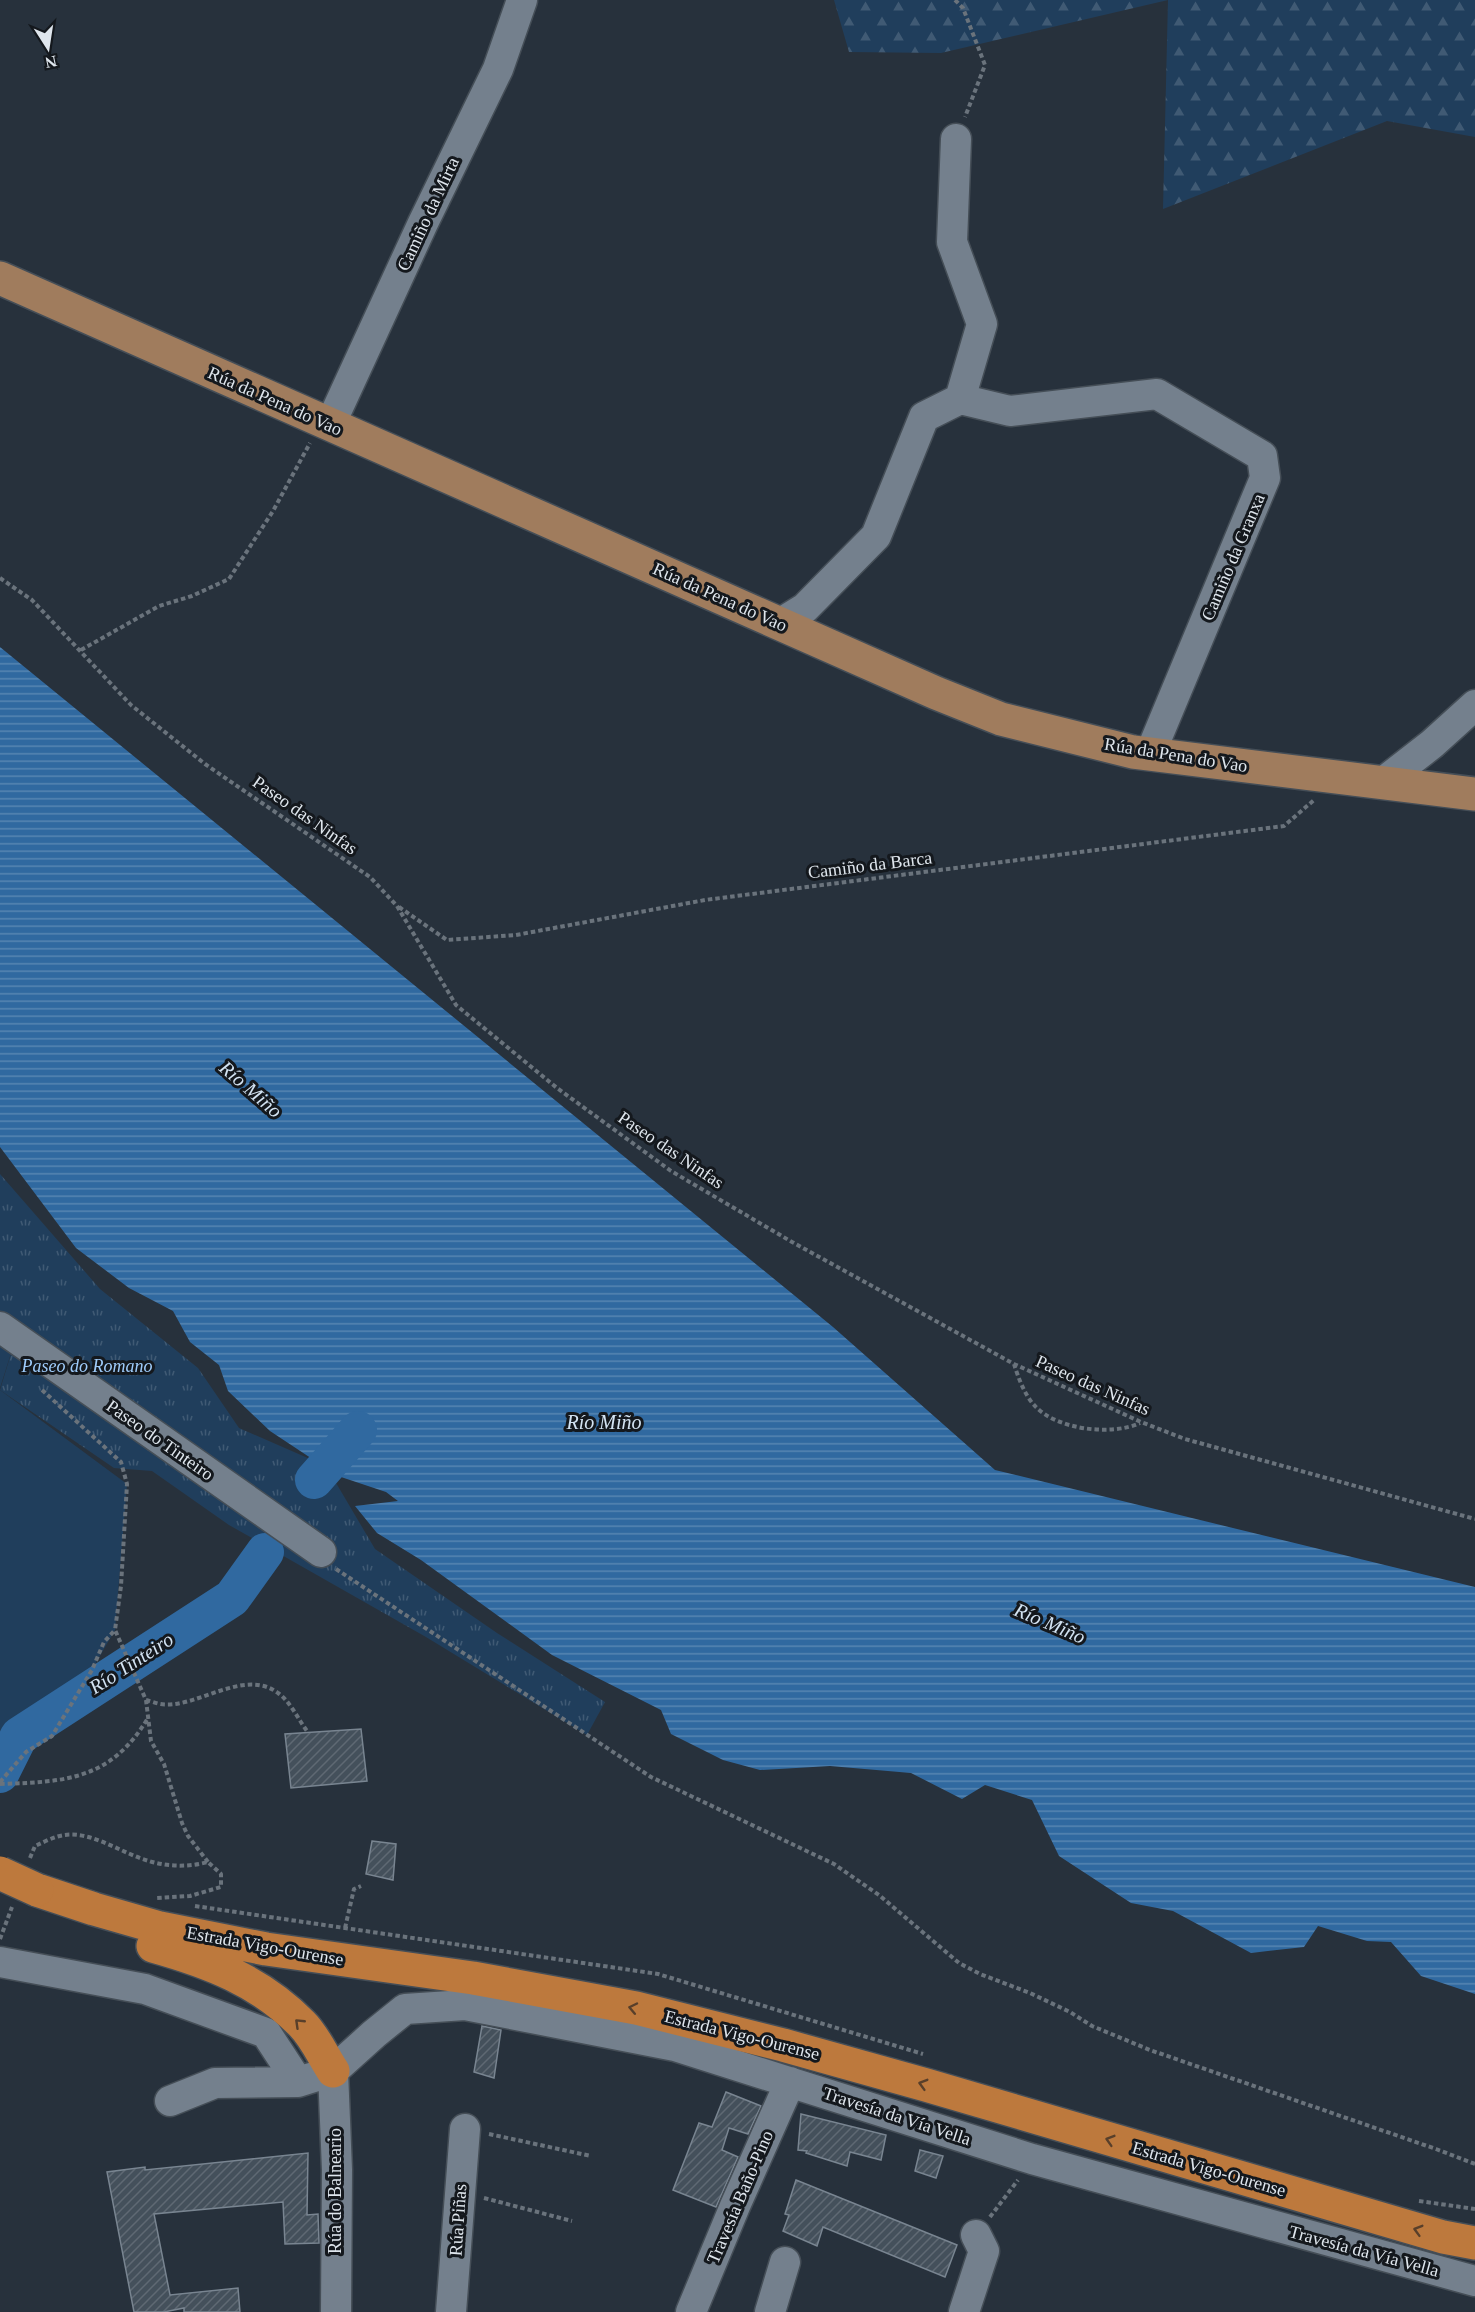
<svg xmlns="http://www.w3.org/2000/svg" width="1475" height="2312" viewBox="0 0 1475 2312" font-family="'Times New Roman',serif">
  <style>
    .grass { fill: #203e5c }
    .forest { fill: url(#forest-firs) }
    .park { fill: url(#park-tufts) }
    .water { fill: url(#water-rules) }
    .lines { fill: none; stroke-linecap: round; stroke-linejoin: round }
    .river { stroke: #3069a0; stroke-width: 38 }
    .building { fill: url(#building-hatch); stroke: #798591; stroke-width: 1.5 }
    .minor-casing { stroke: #454e57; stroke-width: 33 }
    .major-casing { stroke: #454e57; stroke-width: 36 }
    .highway-casing { stroke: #454e57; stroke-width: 36 }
    .path { stroke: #6a737c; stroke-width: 4; stroke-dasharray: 4.5 3; stroke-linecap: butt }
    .minor { stroke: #74808d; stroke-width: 30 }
    .major { stroke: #a07c5d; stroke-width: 33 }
    .highway { stroke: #bd793d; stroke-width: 33 }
    .highway-bridge-casing { stroke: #454e57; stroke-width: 36; stroke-linecap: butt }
    .highway-bridge { stroke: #bd793d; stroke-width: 33 }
    .oneway { stroke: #583f2a }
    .labels { text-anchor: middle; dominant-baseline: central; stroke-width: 6; stroke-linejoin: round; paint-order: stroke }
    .street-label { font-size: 18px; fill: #dfe6ed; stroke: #14181d }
    .park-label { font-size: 18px; font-style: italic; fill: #9ecbfa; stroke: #14181d }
    .water-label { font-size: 20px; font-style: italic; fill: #d3e3f2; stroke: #14181d }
  </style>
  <defs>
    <pattern id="forest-firs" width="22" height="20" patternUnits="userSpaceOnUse" patternTransform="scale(1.5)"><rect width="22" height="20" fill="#203e5c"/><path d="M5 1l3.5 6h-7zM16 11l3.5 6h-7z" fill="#405a74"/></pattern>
    <pattern id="park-tufts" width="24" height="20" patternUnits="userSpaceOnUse" patternTransform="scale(1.5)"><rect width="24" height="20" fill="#203e5c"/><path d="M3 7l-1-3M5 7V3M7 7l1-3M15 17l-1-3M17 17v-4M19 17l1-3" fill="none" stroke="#405a74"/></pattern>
    <pattern id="water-rules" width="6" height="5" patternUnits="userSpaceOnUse" patternTransform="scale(1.5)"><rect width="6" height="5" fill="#3069a0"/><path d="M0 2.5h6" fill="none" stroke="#5786b2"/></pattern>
    <pattern id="building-hatch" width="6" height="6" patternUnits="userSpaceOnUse" patternTransform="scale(1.5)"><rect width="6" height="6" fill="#44505b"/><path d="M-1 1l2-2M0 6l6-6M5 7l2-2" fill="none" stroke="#5f6973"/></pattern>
  </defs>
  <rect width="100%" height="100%" fill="#27313c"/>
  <path class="grass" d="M0,1338L13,1347L0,1388Z
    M0,1390L127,1484L115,1630L80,1690L7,1730L0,1748Z"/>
  <path class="forest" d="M834,0H1475V137L1387,121L1163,209L1168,0L941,53L849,52Z"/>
  <path class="park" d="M0,1174L100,1289L198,1368L239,1428L326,1466L375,1549L497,1633L605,1702L587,1735L426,1637L229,1525L152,1471L114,1468L0,1390L13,1347L0,1338Z"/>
  <path class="water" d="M0,647L833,1327L995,1470L1475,1587V1994L1421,1976L1391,1942L1367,1941L1318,1926L1304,1947L1251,1953L1173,1911L1131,1903L1059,1856L1032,1800L985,1785L962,1799L911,1773L830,1766L760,1770L723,1760L671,1734L661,1710L552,1655L421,1560L377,1533L355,1506L398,1501L386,1492L338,1476L270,1431L228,1391L219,1365L190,1342L173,1311L129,1288L76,1248L0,1147Z"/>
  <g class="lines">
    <path class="river" d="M314,1480L358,1430
      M0,1774L19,1736L232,1598L265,1552"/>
  </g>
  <path class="building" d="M361,1729L367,1781L291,1788L285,1734Z
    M372,1841L396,1844L393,1880L366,1874Z
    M482,2026L501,2030L494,2078L474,2072Z
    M726,2092L761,2106L748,2134L729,2128L722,2150L738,2157L716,2207L673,2190L699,2123L712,2127Z
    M801,2114L886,2135L881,2160L850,2152L847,2166L806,2153L807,2151L798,2150Z
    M920,2150L943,2156L936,2178L915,2171Z
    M308,2153L307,2215L318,2214L319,2243L285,2244L283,2202L154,2214L170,2295L238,2288L240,2312H184V2308L164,2312H134L107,2172L145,2167V2170Z
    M796,2180L957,2245L945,2277L823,2227L817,2246L783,2231L789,2215L785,2214Z"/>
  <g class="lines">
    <g class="minor-casing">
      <path id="minor" d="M960,399L1010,411L1157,394L1262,456L1265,478L1150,754
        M330,425L423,223L498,69L522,0
        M779,624L805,608L876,536L924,417L960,399L982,324L952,242L956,139
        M1382,783L1432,744L1475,705
        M0,1327L321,1552
        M0,1962L145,1989L266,2033L298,2082
        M333,2071L337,2170L336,2312
        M170,2101L215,2083L298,2082L333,2071L374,2034L405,2009L465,2005L675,2046L1032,2159L1475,2281
        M451,2312L465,2129
        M691,2312L735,2206L790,2082
        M770,2312L785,2262
        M964,2312L984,2251L976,2235"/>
    </g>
    <g class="major-casing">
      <path id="major" d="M0,278L936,693L1001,719L1133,752L1475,794"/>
    </g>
    <g class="highway-casing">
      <path id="highway" d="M37,1890L94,1909L160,1928L266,1949L473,1978L636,2008L783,2045L926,2085L1443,2237L1475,2243
        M153,1946C210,1962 260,1981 302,2024C315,2037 323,2056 333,2071"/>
    </g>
    <path class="path" d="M955,0L963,8L985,65L965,117
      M0,578L32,600L131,705L205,764L370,877L397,906L456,1005L557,1088L671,1171L792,1242L1014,1364L1141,1422L1185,1439L1475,1519
      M81,650L159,606L192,596L229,579L273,511L310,443
      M399,907L447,940L516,935L705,900L1284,826L1314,800
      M1014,1364C1018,1377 1025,1396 1035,1406C1057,1430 1112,1436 1140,1423
      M42,1390L121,1462L127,1484L121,1586L115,1630L146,1700L151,1741L164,1764L182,1823L188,1836L208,1862
      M336,1569L651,1777L834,1864L879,1895L959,1963L980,1974L1030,1993L1070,2012L1092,2026L1150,2050L1436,2149L1475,2164
      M146,1700C150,1701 155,1703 160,1704C195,1710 244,1667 278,1693C290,1701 298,1719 307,1731
      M0,1782L26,1752L52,1736L92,1670L104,1642L115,1630
      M0,1784C65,1782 111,1780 148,1718
      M30,1858L35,1846C44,1842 55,1836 65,1835C92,1831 123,1854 149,1861C168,1867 189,1867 208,1862L221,1874V1887L190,1896L156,1898
      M195,1906L658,1974L923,2054
      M345,1928L354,1889L361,1886
      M0,1939L12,1907
      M489,2134L591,2156
      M484,2198L572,2221
      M1419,2201L1475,2209
      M990,2217L1018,2180"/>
    <use href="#minor" class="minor"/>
    <use href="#major" class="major"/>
    <use href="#highway" class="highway"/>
    <g class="highway-bridge-casing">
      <path id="highway-bridge" d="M0,1873L37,1890"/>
    </g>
    <use href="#highway-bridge" class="highway-bridge"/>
  </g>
  <defs><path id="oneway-chevron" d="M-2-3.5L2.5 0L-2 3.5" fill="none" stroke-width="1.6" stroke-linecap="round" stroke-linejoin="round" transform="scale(1.5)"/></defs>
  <g class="oneway">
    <use href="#oneway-chevron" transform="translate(633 2008) rotate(-168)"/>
    <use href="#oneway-chevron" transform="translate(299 2023) rotate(-136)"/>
    <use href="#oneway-chevron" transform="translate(923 2084) rotate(-164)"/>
    <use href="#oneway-chevron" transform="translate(1110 2140) rotate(-163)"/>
    <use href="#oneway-chevron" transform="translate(1418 2230) rotate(-164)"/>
  </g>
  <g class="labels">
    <g class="street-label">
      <text transform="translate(428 214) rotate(-65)">Camiño da Mirta</text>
      <text transform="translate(275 401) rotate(24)">Rúa da Pena do Vao</text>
      <text transform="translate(1233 557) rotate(-67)">Camiño da Granxa</text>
      <text transform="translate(720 597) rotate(24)">Rúa da Pena do Vao</text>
      <text transform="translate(1176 755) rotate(9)">Rúa da Pena do Vao</text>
      <text transform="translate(305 815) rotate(35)">Paseo das Ninfas</text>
      <text transform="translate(870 865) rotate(-7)">Camiño da Barca</text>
      <text transform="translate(671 1150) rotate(34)">Paseo das Ninfas</text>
      <text transform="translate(1093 1385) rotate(24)">Paseo das Ninfas</text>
      <text transform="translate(160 1440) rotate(35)">Paseo do Tinteiro</text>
      <text transform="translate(265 1946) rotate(10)">Estrada Vigo-Ourense</text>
      <text transform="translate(742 2035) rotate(14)">Estrada Vigo-Ourense</text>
      <text transform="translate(897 2116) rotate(18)">Travesía da Vía Vella</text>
      <text transform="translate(1209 2169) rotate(16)">Estrada Vigo-Ourense</text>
      <text transform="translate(335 2191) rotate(-90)">Rúa do Balneario</text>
      <text transform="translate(740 2197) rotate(-67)">Travesía Baño-Pino</text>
      <text transform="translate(458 2220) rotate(-86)">Rúa Piñas</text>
      <text transform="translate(1364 2251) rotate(15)">Travesía da Vía Vella</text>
    </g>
    <g class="park-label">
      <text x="87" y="1366">Paseo do Romano</text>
    </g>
    <g class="water-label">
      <text transform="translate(251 1089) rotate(41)">Río Miño</text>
      <text x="604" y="1422">Río Miño</text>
      <text transform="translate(1050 1623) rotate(23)">Río Miño</text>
      <text transform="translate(131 1663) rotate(-33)">Río Tinteiro</text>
    </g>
  </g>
  <g transform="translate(48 48) rotate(168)" stroke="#14181d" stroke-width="4.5" paint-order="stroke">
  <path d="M0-4.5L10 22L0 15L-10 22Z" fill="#dfe6ed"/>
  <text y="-9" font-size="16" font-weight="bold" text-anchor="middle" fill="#dfe6ed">N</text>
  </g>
</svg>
